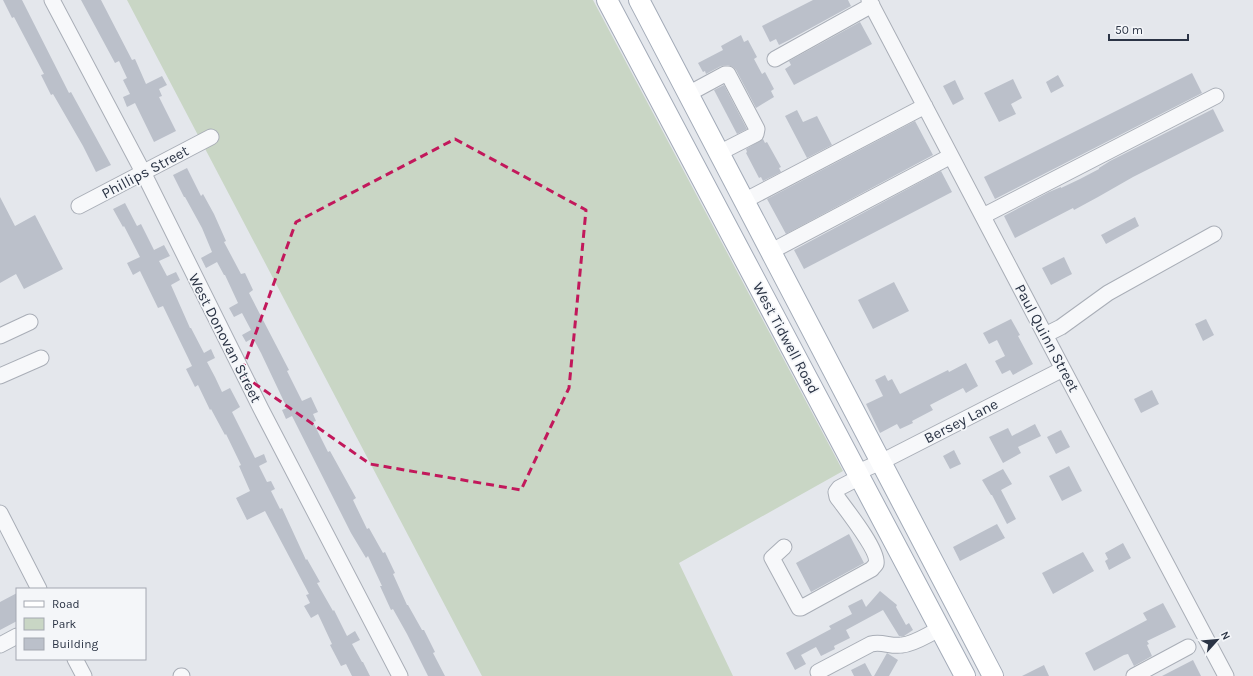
<svg xmlns="http://www.w3.org/2000/svg" width="1253" height="676" viewBox="0 0 1253 676" font-family="Karla,sans-serif">
  <style>
    .green { fill: #c9d6c5 }
    .building { fill: #bbc0ca }
    .lines { fill: none; stroke-linecap: round; stroke-linejoin: round }
    .minor-casing { stroke: #a9aeb7; stroke-width: 17 }
    .major-casing { stroke: #a3abb8; stroke-width: 22 }
    .minor { stroke: #f7f8fa; stroke-width: 15 }
    .major { stroke: #fff; stroke-width: 20 }
    .marked { fill: none; stroke: #c2185b; stroke-width: 3; stroke-dasharray: 8 5; stroke-linejoin: round }
    .labels { text-anchor: middle; dominant-baseline: central; stroke-width: 3.5; stroke-linejoin: round; paint-order: stroke }
    .street-label { font-size: 15px; fill: #2b3445; stroke: #f4f6f9 }
  </style>
  <rect width="100%" height="100%" fill="#e4e7ec"/>
  <path class="green" d="M127,0H593L843,471L679,563L733,676H482Z"/>
  <path class="building" d="M3,0H22L69,93L71,92L111,165L96,172L83,146L53,94L51,95L41,75L44,74L14,17L12,18Z
    M81,0H101L132,60L135,59L146,84L162,76L167,85L159,89L162,96L159,97L176,131L154,142L135,103L127,107L123,97L130,94L123,80L127,78L119,61L115,63Z
    M813,0H848L851,6L789,40L779,45L776,39L770,42L762,26Z
    M860,22L872,44L794,85L785,69L791,65L789,61Z
    M741,35L744,42L748,40L757,57L754,59L762,74L765,72L774,89L771,91L774,97L756,108L736,70L733,67L728,65L721,66L706,74L705,71L703,72L698,63L723,50L721,46Z
    M1192,73L1202,93L995,199L984,177Z
    M1058,75L1064,86L1051,93L1046,82Z
    M1013,79L1022,98L1011,104L1016,114L999,122L984,93Z
    M955,80L964,99L953,105L943,86Z
    M724,85L747,129L737,134L714,90Z
    M1213,109L1224,131L1133,177L1098,197L1074,210L1073,208L1015,238L1004,216L1049,192L1061,187V188L1080,179L1099,169V168L1110,161Z
    M797,110L803,122L817,116L832,145L807,158L785,116Z
    M915,121L933,155L786,234L767,199Z
    M763,139L765,143L767,142L781,167L779,168L781,172L763,181L761,177L759,178L746,153L747,152L746,149Z
    M187,168L201,196L203,194L214,214L226,241L224,242L241,274L245,273L253,290L249,293L289,370L287,371L302,401L311,397L318,412L313,414L316,421L313,422L328,452L330,451L356,498L353,500L367,529L369,528L383,553L385,552L395,573L393,574L407,605H408L422,630H424L435,652L433,653L445,676H428L407,634L393,609L391,610L380,586H382L368,556L366,558L351,533L292,416L286,419L282,410L287,408L261,353L253,338L246,342L242,335L251,330L242,313L234,317L229,308L238,303L225,275H224L217,262L206,268L201,258L212,252L202,228L185,197H184L173,175Z
    M941,171L952,192L804,269L794,250Z
    M0,197L15,226L35,215L63,269L24,289L16,274L0,283Z
    M125,203L137,226L141,224L154,250L164,245L170,256L159,261L167,276L176,272L180,280L171,285L190,328H191L204,353L211,349L215,358L207,362L215,377L222,392L230,388L240,407L232,412L255,458L264,454L267,462L259,466L267,482L271,481L275,489L271,491L280,509L282,508L306,560L307,559L320,582L317,583L333,611L334,610L347,636L355,631L360,640L352,644L362,662H363L370,676H352L346,664L341,666L330,645L332,644L318,614L311,618L304,606L310,603L306,595L309,594L265,511L247,520L236,498L250,491L239,466L241,465L226,434L225,435L211,409L210,410L198,385L195,387L186,369L192,366L163,306L158,308L140,271L133,275L127,263L140,257L124,226L123,227L113,209Z
    M1135,217L1139,226L1106,244L1101,235Z
    M1064,257L1072,274L1051,285L1042,268Z
    M894,282L909,311L873,329L858,300Z
    M1011,319L1020,335L1018,336L1033,364L1013,375L1010,370L1002,374L995,361L1005,356L997,340L989,344L983,333Z
    M1206,319L1214,335L1203,341L1195,324Z
    M966,363L978,386L966,393L963,388L930,405L933,410L912,421L913,423L900,429L897,424L880,433L866,404L883,396L875,380L885,375L888,381L892,379L900,394L948,370L949,372Z
    M1152,390L1159,404L1141,413L1134,399Z
    M1035,424L1041,436L1018,447L1021,453L1003,463L989,437L1008,428L1012,436Z
    M1061,430L1070,447L1056,454L1047,437Z
    M954,450L961,464L950,469L943,456Z
    M1069,466L1082,491L1062,501L1049,476Z
    M1003,469L1012,484L1001,490L1016,519L1007,524L992,495H991L982,480Z
    M997,524L1005,538L960,561L953,547Z
    M849,534L864,563L811,592L796,563Z
    M1123,543L1131,558L1109,570L1105,561L1108,559L1105,553Z
    M1083,552L1094,571L1053,594L1042,573Z
    M880,591L897,605L896,607L906,625L909,623L913,630L904,636H899L883,610L846,630L850,638L834,646L835,649L821,656L816,647L801,655L806,664L795,670L786,653L831,629L829,626L852,614L848,606L862,599L866,607Z
    M17,593V621L0,630V602Z
    M1163,603L1176,627L1147,641L1149,644L1147,645L1152,656L1134,666L1128,654L1124,655L1094,671L1085,653L1147,620L1143,613Z
    M887,653L898,660L889,676H874Z
    M1193,660L1201,676H1162Z
    M865,663L872,676H854L851,670Z
    M1044,665L1049,676H1022Z"/>
  <g class="lines">
    <g class="minor-casing">
      <path id="minor" d="M52,0L143,172L261,409L400,676
        M869,0L1063,369L1226,676
        M775,59L872,5
        M688,94L725,74H728L757,129L756,134L719,153
        M744,201L925,106
        M79,206L211,137
        M983,216L1216,96
        M770,252L951,156
        M1045,335L1061,327L1108,293L1214,234
        M0,336L30,322
        M0,376L41,358
        M858,472L881,462L1063,369
        M0,513L39,589
        M784,547L772,558L799,608H801L872,569C873,567 875,566 876,564C880,552 845,508 837,497L836,492L839,488L860,477
        M0,645L17,636
        M75,659L84,676
        M818,672L871,644C882,641 891,647 902,645C915,644 928,634 940,629
        M181,676H182
        M1134,676L1188,647"/>
    </g>
    <g class="major-casing">
      <path id="major" d="M607,0L965,676
        M639,0L993,676"/>
    </g>
    <use href="#minor" class="minor"/>
    <use href="#major" class="major"/>
  </g>
  <path class="marked" d="M455,139L586,210L569,388L521,490L370,464L241,374L296,222Z"/>
  <g class="labels">
    <g class="street-label">
      <text transform="translate(145 172) rotate(-28)">Phillips Street</text>
      <text transform="translate(225 338) rotate(63)">West Donovan Street</text>
      <text transform="translate(786 338) rotate(62)">West Tidwell Road</text>
      <text transform="translate(1047 338) rotate(62)">Paul Quinn Street</text>
      <text transform="translate(961 421) rotate(-27)">Bersey Lane</text>
    </g>
  </g>
  <rect x="16" y="588" width="130" height="72" fill="#f4f6f9" stroke="#a4a8b1"/>
  <rect x="24" y="601" width="20" height="6" fill="#ffffff" stroke="#a4a8b1"/>
  <text x="52" y="608" font-size="12" fill="#2b3445">Road</text>
  <rect x="24" y="618" width="20" height="12" fill="#c9d6c5" stroke="#a4a8b1"/>
  <text x="52" y="628" font-size="12" fill="#2b3445">Park</text>
  <rect x="24" y="638" width="20" height="12" fill="#bbc0ca" stroke="#a4a8b1"/>
  <text x="52" y="648" font-size="12" fill="#2b3445">Building</text>
  <g transform="translate(1217 640) rotate(63)" stroke="#f4f6f9" stroke-width="3" paint-order="stroke">
  <path d="M0-3L7 15L0 10L-7 15Z" fill="#2b3445"/>
  <text y="-6" font-size="11" font-weight="bold" text-anchor="middle" fill="#2b3445">N</text>
  </g>
  <path d="M1109 34v6h79v-6" fill="none" stroke="#2b3445" stroke-width="2"/>
  <text x="1115" y="34" font-size="12" fill="#2b3445" stroke="#f4f6f9" stroke-width="3" paint-order="stroke">50 m</text>
</svg>
